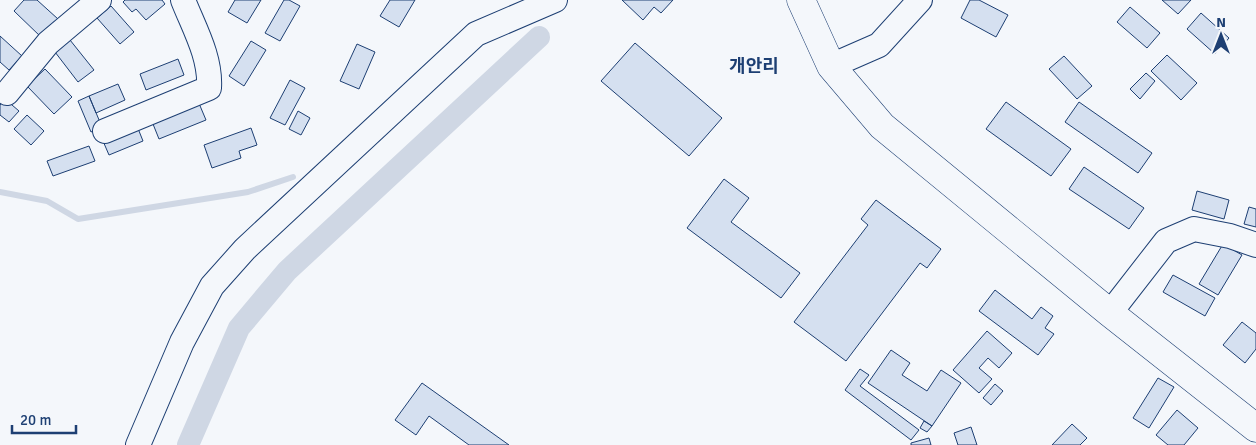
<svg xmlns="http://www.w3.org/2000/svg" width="1256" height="445" viewBox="0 0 1256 445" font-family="Signika,'Noto Sans KR',sans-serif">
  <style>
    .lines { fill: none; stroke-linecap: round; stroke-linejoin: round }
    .stream { stroke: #cfd7e4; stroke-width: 6 }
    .canal { stroke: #cfd7e4; stroke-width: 22 }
    .building { fill: #d5e0f0; stroke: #1d3f73 }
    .minor-casing { stroke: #1d3f73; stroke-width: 26 }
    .major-casing { stroke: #1d3f73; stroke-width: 29 }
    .minor { stroke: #f4f7fb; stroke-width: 24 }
    .major { stroke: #f4f7fb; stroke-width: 28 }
    .labels { text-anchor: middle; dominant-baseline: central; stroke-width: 4; stroke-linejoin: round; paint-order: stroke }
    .quarter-label { font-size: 18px; font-weight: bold; fill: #1d3f73; stroke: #f4f7fb }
  </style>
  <rect width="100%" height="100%" fill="#f4f7fb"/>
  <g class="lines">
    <path class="stream" d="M0,192L47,201L78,219L248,192L293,177"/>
    <path class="canal" d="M188,445L239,328L287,271L539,37"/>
  </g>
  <path class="building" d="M24,0H37L58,19L41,37L14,11Z
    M125,0H162L165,4L146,20L136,9L132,12L123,2Z
    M235,0H261L247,23L228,12Z
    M284,0H289L300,6L280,41L265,33Z
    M390,0H415L399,27L380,16Z
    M622,0H673L661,13L654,7L643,20Z
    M970,0H979L1008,15L996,37L961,18Z
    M1162,0H1191L1178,14Z
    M111,6L134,32L120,44L97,18Z
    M1130,7L1160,33L1147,48L1117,22Z
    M1201,13L1229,38L1215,54L1187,29Z
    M0,36L22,56L9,70L0,62Z
    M70,40L94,70L78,82L55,52Z
    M251,41L266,50L244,86L229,76Z
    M635,43L722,118L689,156L601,81Z
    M357,44L375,52L359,89L340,81Z
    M1167,55L1197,83L1181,100L1151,71Z
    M1064,56L1092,86L1077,99L1049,69Z
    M178,59L184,75L146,90L140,74Z
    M45,69L72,97L54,114L27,86Z
    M1146,73L1155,81L1140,99L1130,89Z
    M290,80L305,88L285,125L270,118Z
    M118,84L125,100L96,113L89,96Z
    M89,96L102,127L91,132L78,101Z
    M5,99L19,111L9,122L0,115V105Z
    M198,101L206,120L159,139L151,119Z
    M1006,102L1071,149L1051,176L986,129Z
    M1079,102L1152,153L1138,173L1065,122Z
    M298,111L310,118L301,135L289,129Z
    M27,115L44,131L31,145L14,129Z
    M137,126L143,141L109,155L103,141Z
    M251,128L257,145L239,151L241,158L212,168L204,145Z
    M89,146L95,161L53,176L47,161Z
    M1084,167L1144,208L1129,229L1069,189Z
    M724,179L749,198L731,222L800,273L781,298L687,228Z
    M1197,191L1229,200L1224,219L1192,210Z
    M876,200L941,249L927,268L920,263L846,361L794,322L868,225L861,219Z
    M1249,207L1256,209V227L1244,224Z
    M1223,244L1242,255L1218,295L1199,284Z
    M1173,275L1215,298L1205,316L1163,292Z
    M995,290L1032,319L1041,307L1053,316L1045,328L1054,334L1038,355L979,311Z
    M1242,322L1256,333V349L1245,363L1223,345Z
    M987,331L1012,353L999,368L988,358L979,368L992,379L979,393L953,370Z
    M891,350L910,363L902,375L927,391L941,370L961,383L932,426L868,383Z
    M860,369L869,375L860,386L919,430L911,440L845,390Z
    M1158,378L1174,387L1149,428L1133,418Z
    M422,383L509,445H469L429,416L416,435L395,420Z
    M995,384L1003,391L991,405L983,398Z
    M1177,410L1198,428L1184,445H1168L1156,435Z
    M924,421L932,426L927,432L920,428Z
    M1072,424L1087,438L1080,445H1052Z
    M971,427L977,445H958L954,433Z
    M929,438L931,445H911V443Z"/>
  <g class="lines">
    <g class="minor-casing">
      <path id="minor" d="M831,66L879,45L920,0
        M7,93L48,43L99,0
        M105,131L209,88C211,57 194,28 183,0
        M1110,313L1166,241L1194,229L1230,236L1256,245
        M138,445L182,342L212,286L245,249L476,34L555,0"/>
    </g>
    <g class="major-casing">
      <path id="major" d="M801,0L831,66L882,126L1110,313L1256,428"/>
    </g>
    <use href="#minor" class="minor"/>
    <use href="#major" class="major"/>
  </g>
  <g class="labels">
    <g class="quarter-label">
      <text x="754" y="66">개안리</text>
    </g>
  </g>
  <g transform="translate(1221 35)" stroke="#f4f7fb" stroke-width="4" paint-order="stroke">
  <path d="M0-4L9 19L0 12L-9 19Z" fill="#1d3f73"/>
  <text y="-8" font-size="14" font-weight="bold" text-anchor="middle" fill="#1d3f73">N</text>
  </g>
  <path d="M12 425v8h64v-8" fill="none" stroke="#1d3f73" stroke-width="2.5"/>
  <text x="20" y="425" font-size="15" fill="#1d3f73" stroke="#f4f7fb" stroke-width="4" paint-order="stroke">20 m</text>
</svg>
